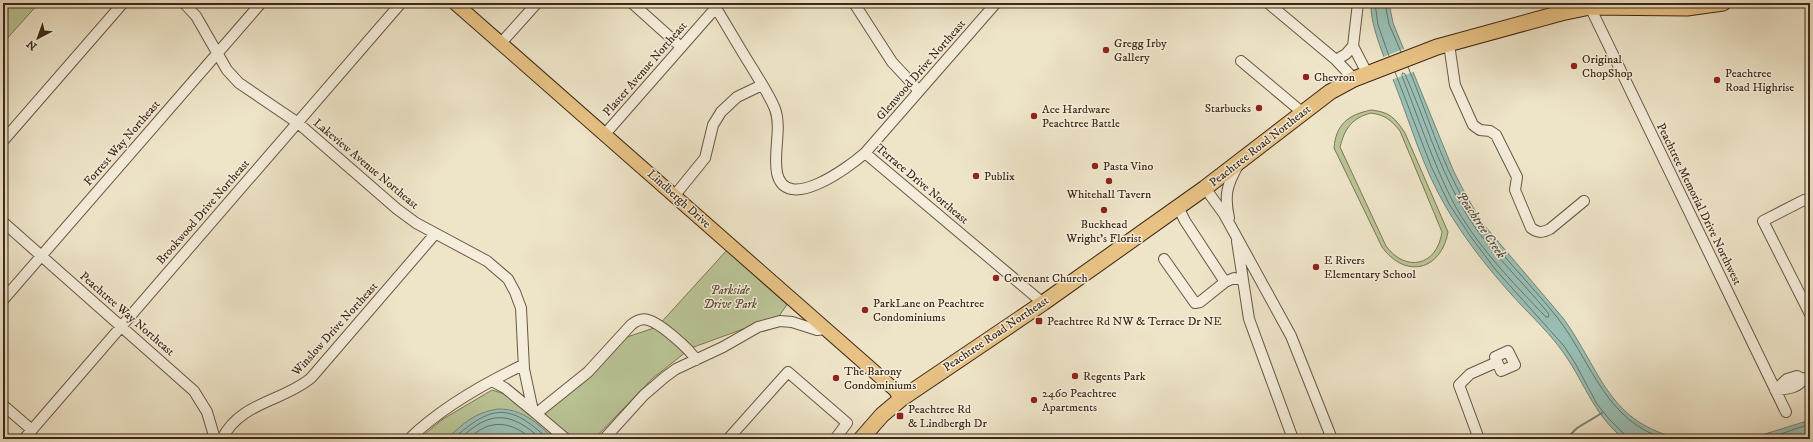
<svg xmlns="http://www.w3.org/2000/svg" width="1813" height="442" viewBox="0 0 1813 442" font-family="'IM FELL DW Pica',serif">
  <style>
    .green { fill: #bac495; stroke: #7c7656; fill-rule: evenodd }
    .water { fill: #99bfb5; stroke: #758275 }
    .pier { fill: #eee4c8 }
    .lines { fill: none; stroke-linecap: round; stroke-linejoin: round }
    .shore { stroke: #6c7366; stroke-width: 1 }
    .stream { stroke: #758275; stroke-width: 2 }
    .minor-casing { stroke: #6a5642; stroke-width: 12 }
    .major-casing { stroke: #3e2716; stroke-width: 15 }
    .highway-casing { stroke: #3e2716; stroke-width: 17 }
    .minor { stroke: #f4eddb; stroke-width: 10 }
    .major { stroke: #e7c284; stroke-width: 13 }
    .highway { stroke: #e7c284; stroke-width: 15 }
    .poi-dot { fill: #8f2418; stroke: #f4eddb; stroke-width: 1.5 }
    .labels { text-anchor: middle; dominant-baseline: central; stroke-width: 3; stroke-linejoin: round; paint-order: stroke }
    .poi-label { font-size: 12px; fill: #3e2716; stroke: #f4eddb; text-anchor: start }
    .street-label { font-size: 12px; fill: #3e2716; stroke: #f4eddb }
    .park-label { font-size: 12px; font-style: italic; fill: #5d4e36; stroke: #f4eddb }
    .water-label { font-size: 13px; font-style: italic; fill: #554d3e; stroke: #f4eddb }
  </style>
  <rect width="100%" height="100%" fill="#eee4c8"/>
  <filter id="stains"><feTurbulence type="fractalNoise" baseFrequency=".005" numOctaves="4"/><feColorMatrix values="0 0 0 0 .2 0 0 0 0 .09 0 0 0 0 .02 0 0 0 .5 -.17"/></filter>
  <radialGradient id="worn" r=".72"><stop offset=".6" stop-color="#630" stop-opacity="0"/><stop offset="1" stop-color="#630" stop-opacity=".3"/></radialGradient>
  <path class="green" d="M3,3H39L3,43Z
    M1371,110C1390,112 1395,118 1405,133L1448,232C1441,271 1405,279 1382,247L1334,148C1336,124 1348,115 1371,110ZM1371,113C1385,115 1391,120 1400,131L1442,232C1437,266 1406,273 1386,246L1340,147C1345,128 1352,118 1371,113Z
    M728,249L789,302L779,316L691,348L653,378L594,439H419L443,419L492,390L548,408L627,337L657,327Z"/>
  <path class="water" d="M1371,3H1389L1393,23L1454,172L1468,199L1484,225L1563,318C1602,372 1608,424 1683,439H1624C1593,415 1583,378 1560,348C1545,328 1527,312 1511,294C1487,267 1464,238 1446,207C1424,170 1411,126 1396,87C1387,63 1370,28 1371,3Z
    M498,409C523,409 537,423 554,439H447C463,423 476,412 498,409Z
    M1810,420V439H1749Z"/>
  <path class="pier" d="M1406,48L1416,71L1391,80L1383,57Z"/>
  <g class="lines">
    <path class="shore" d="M1375,3L1378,25L1389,56
      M1385,3L1389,24L1401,52
      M1408,67C1427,112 1440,160 1465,202C1490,246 1529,281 1560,321C1593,366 1607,422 1666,439
      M1395,72L1431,166L1449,204L1471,237L1495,269L1564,346L1575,363L1597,404L1609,419L1625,435L1626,439
      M1403,73L1405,74C1424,117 1437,162 1460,203C1482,245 1519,277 1549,314L1548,317H1546C1512,282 1475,244 1452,200C1432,160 1418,117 1402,76Z
      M453,439C491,405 509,402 548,439
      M460,439C489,410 511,411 541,439
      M469,439C489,418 511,421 532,439
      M1766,439L1810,424"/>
    <path class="stream" d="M1566,439L1577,428L1602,413"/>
    <g class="minor-casing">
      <path id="minor" d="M184,3L196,16L227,70L239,83L298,123L397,209L416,223L487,261L508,279L515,292L521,308L524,369L533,411L566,439
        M632,3L681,47
        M713,3C727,26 740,49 754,71C761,83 770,96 775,109C782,128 773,152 777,173C786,214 849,167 865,153L996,3
        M854,3L892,62L919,91
        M1268,3L1336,60L1354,79
        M1358,3L1353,46L1367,73
        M1590,7L1786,412
        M501,43L537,3
        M1449,44L1455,85L1473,125L1480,130L1490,131L1496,135L1517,177L1515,190L1531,228C1538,233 1542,233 1550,229L1584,201
        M1336,60L1346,54L1353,46
        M1241,61L1303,113
        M605,134L720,3
        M3,141L123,3
        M865,153L1043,303
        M1205,188L1224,214L1291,336L1332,439
        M675,195L705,158L713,125L721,112L737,97L762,85
        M1810,201L1804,200L1763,221L1810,314
        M1178,207L1185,221L1225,282
        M1229,218C1224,195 1227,185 1238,165
        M3,222L194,391L207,412L215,439
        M1237,241L1249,319L1293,439
        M1164,259L1195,303L1200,302L1225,282L1234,278L1242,280
        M3,300L261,3
        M1508,351L1515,365L1501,371L1495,357Z
        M492,381L505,388L533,411
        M1775,390C1785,389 1798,389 1803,379L1810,377
        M1775,390L1787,379L1797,376L1803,379
        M3,405L32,430
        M537,413L588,372L631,325C636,321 642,318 648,320C660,323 690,349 696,360
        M24,439L401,3
        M222,439C240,402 282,402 311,378L435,234
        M409,439C441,408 483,384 523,365
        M604,439L644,395L665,377L676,369L723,347L758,327L780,321L792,322L817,330L825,329
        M728,439L788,372L847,423L835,439
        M1479,439L1459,385L1470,374L1497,362"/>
    </g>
    <g class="major-casing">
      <path id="major" d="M455,3L869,367L895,390L901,399"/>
    </g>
    <g class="highway-casing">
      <path id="highway" d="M861,439L882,415L901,399L1043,303L1205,188L1330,92L1354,79L1437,47L1561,13L1590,7L1687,8L1723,3"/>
    </g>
    <use href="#minor" class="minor"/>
    <use href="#major" class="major"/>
    <use href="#highway" class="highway"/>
  </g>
  <g class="poi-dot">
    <circle cx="1106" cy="50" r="4"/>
    <circle cx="1574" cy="66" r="4"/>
    <circle cx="1306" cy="77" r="4"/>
    <circle cx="1717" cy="80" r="4"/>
    <circle cx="1259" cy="108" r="4"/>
    <circle cx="1034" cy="116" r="4"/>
    <circle cx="1095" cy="166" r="4"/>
    <circle cx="976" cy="176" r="4"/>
    <circle cx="1109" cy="181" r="4"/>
    <circle cx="1104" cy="210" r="4"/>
    <circle cx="1316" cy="267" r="4"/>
    <circle cx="996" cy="278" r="4"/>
    <circle cx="865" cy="310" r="4"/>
    <rect x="1035" y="317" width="8" height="8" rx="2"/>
    <circle cx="1075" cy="376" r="4"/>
    <circle cx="836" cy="378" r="4"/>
    <circle cx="1034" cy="400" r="4"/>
    <rect x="896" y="412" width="8" height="8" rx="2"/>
  </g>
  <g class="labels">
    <g class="poi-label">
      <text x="1114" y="43">Gregg Irby<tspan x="1114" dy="14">Gallery</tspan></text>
      <text x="1582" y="59">Original<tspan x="1582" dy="14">ChopShop</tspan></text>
      <text x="1725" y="73">Peachtree<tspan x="1725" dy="14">Road Highrise</tspan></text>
      <text x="1314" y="77">Chevron</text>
      <text x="1251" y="108" text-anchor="end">Starbucks</text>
      <text x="1042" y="109">Ace Hardware<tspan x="1042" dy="14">Peachtree Battle</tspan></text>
      <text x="1103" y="166">Pasta Vino</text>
      <text x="984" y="176">Publix</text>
      <text x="1109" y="194" text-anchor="middle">Whitehall Tavern</text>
      <text x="1104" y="224" text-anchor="middle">Buckhead<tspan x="1104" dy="14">Wright's Florist</tspan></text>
      <text x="1324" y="260">E Rivers<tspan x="1324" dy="14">Elementary School</tspan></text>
      <text x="1004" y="278">Covenant Church</text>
      <text x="873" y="303">ParkLane on Peachtree<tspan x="873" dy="14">Condominiums</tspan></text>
      <text x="1047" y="321">Peachtree Rd NW &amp; Terrace Dr NE</text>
      <text x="844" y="371">The Barony<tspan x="844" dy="14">Condominiums</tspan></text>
      <text x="1083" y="376">Regents Park</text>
      <text x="1042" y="393">2460 Peachtree<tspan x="1042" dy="14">Apartments</tspan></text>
      <text x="908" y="409">Peachtree Rd<tspan x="908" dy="14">&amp; Lindbergh Dr</tspan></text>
    </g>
    <g class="street-label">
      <text transform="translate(645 69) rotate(-49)">Plaster Avenue Northeast</text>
      <text transform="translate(921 70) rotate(-49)">Glenwood Drive Northeast</text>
      <text transform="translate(122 143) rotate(-49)">Forrest Way Northeast</text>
      <text transform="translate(1260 146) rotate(-38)">Peachtree Road Northeast</text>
      <text transform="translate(366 164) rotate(40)">Lakeview Avenue Northeast</text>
      <text transform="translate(922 184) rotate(40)">Terrace Drive Northeast</text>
      <text transform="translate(679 199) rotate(42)">Lindbergh Drive</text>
      <text transform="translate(1699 204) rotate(64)">Peachtree Memorial Drive Northwest</text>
      <text transform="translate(203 212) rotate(-49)">Brookwood Drive Northeast</text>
      <text transform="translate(127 314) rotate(41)">Peachtree Way Northeast</text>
      <text transform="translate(335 329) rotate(-48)">Winslow Drive Northeast</text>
      <text transform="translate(996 334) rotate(-34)">Peachtree Road Northeast</text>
    </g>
    <g class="park-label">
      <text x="730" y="290">Parkside<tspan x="730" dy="14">Drive Park</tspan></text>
    </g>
    <g class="water-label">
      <text transform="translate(1481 225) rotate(56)">Peachtree Creek</text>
    </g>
  </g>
  <rect width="1813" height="442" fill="none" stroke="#eee4c8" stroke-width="16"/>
  <rect x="4" y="4" width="1805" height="434" fill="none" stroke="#3e2716" stroke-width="2"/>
  <rect x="8" y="8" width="1797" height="426" fill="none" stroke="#3e2716"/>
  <g transform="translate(38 38) rotate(221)" stroke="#f4eddb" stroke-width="3" paint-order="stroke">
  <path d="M0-3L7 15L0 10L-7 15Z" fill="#3e2716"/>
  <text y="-6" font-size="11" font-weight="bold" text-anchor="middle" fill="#3e2716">N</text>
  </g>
  <rect width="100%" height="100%" filter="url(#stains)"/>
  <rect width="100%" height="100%" fill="url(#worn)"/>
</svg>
